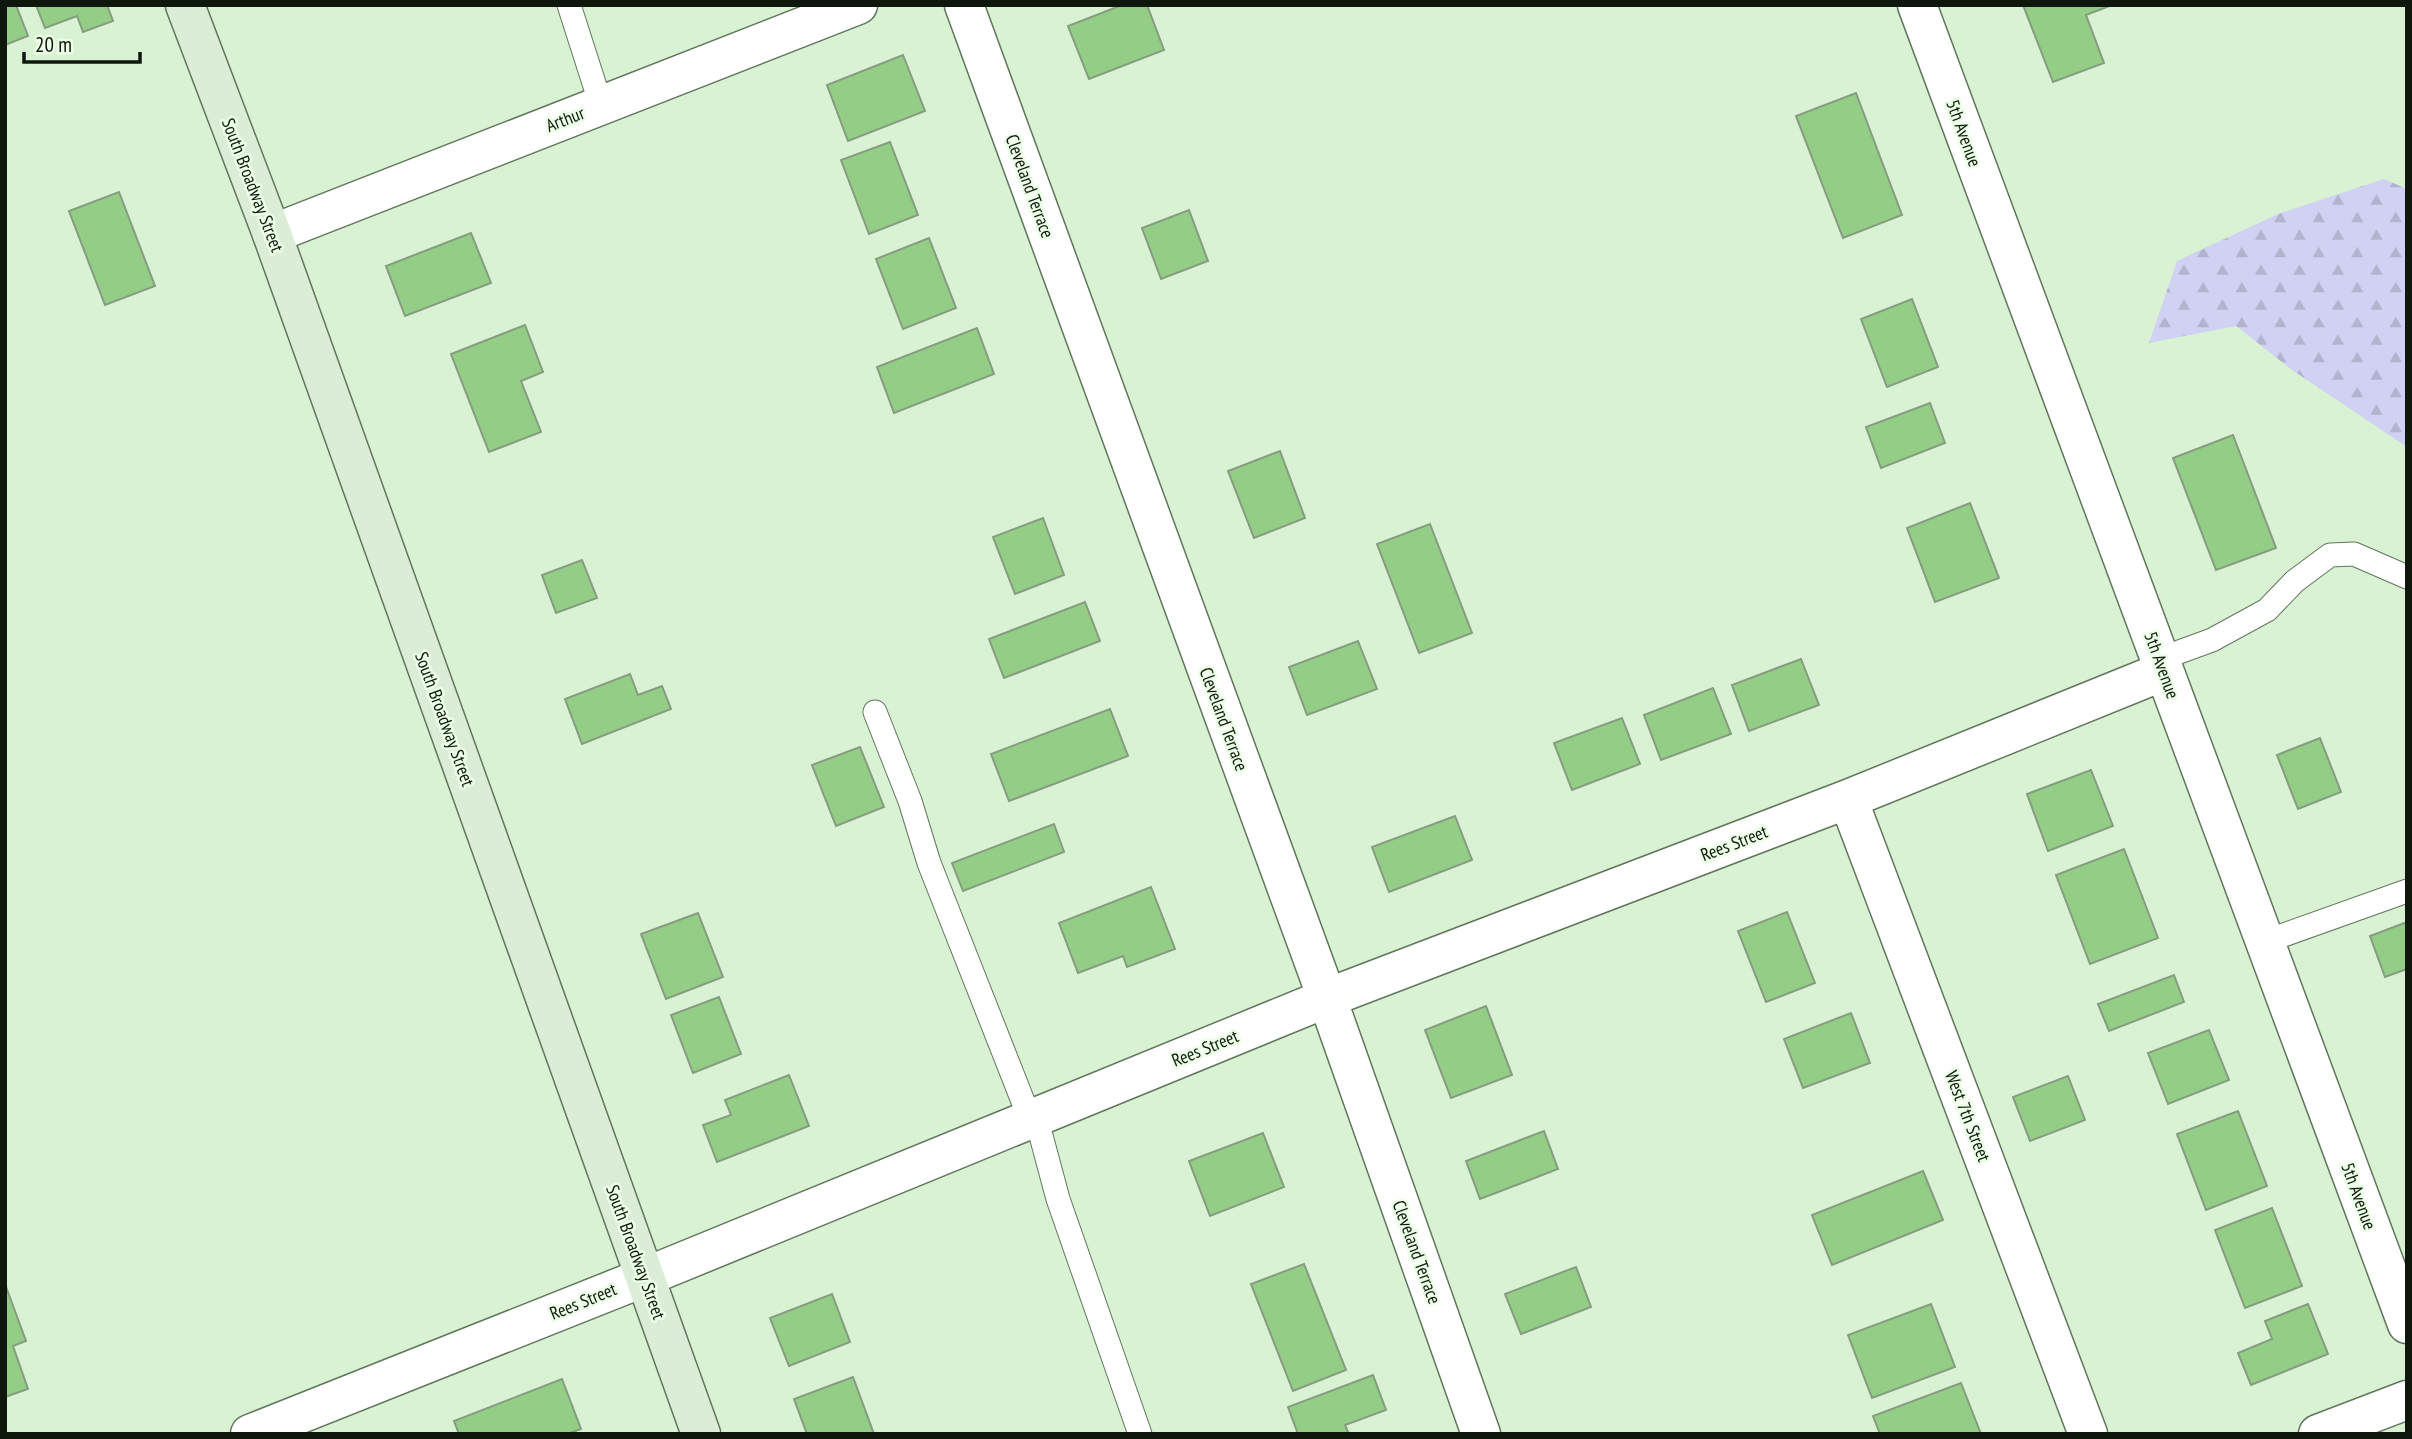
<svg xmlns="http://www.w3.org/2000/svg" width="2412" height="1439" viewBox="0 0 2412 1439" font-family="'PT Sans Narrow',sans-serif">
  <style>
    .forest { fill: url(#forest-firs) }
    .building { fill: #94ce86; stroke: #869c80; stroke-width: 2 }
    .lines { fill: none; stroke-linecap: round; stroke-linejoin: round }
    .lane-casing { stroke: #61765c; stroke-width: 25 }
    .street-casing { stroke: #61765c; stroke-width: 41 }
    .secondary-casing { stroke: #61765c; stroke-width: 41 }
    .lane { stroke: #fff; stroke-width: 23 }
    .street { stroke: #fff; stroke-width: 38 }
    .secondary { stroke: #dbedd7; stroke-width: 38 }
    .labels { text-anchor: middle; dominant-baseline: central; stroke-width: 5; stroke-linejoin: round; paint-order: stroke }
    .street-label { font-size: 18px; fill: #0f170d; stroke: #ebfee6 }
  </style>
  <defs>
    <pattern id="forest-firs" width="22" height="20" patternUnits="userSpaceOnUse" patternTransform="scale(1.75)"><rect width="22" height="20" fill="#d1d1f3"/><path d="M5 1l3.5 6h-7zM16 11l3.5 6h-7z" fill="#b2b3cf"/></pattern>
  </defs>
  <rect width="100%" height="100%" fill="#daf2d4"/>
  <path class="forest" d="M2384,179L2407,189V447L2292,370L2236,326L2149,343L2177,261L2278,214Z"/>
  <path class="building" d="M5,5H16L28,36L5,45Z
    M36,5H107L113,21L83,32L77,16L45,28Z
    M1122,5H1147L1164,50L1089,79L1068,26Z
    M2023,5H2112L2086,15L2104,63L2053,82Z
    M903,55L925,111L848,141L827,85Z
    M1856,93L1902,215L1843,238L1796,116Z
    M890,142L918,215L869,234L841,160Z
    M119,192L155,286L105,305L69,211Z
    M1189,210L1208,261L1161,279L1142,228Z
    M471,233L491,283L405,316L386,266Z
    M929,238L956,308L903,329L876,259Z
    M1912,299L1938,367L1887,387L1861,319Z
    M525,325L543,372L521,381L541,432L489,452L451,354Z
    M977,328L994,374L894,413L877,367Z
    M1930,403L1945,443L1881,468L1866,427Z
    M2233,435L2276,548L2216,570L2173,458Z
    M1280,451L1305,518L1254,538L1228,471Z
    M1970,503L1999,578L1935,602L1907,528Z
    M1043,518L1064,575L1015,594L993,537Z
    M1430,524L1472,633L1419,653L1377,544Z
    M582,560L597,598L556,613L542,575Z
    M1085,602L1100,641L1004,678L989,639Z
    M1358,641L1377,689L1307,715L1289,667Z
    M1801,659L1819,705L1749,731L1732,685Z
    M630,674L638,695L662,686L671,709L582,744L565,699Z
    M1713,688L1731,734L1661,760L1644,715Z
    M1110,709L1128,756L1009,801L991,754Z
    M1622,718L1640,764L1572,790L1554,743Z
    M2320,738L2341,792L2298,809L2277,755Z
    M860,747L884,807L836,826L812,765Z
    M2091,770L2113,826L2048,851L2027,794Z
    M1455,816L1472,860L1389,892L1372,847Z
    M1054,824L1064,852L963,891L952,863Z
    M2124,849L2158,938L2090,964L2056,875Z
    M1151,887L1175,949L1127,967L1123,956L1078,973L1059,923Z
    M1787,912L1815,983L1766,1002L1738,931Z
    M698,913L723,977L666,999L641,934Z
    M2407,922V969L2385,977L2370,936Z
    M2174,975L2184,1002L2109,1031L2098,1004Z
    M719,997L741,1054L693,1073L671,1015Z
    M1486,1006L1512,1075L1451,1098L1425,1030Z
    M1851,1013L1870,1063L1803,1088L1784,1039Z
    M2209,1030L2229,1080L2168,1104L2148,1053Z
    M789,1075L809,1126L717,1162L703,1125L731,1115L725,1100Z
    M2068,1076L2085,1120L2030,1141L2013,1097Z
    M2238,1111L2267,1186L2206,1210L2177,1134Z
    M1544,1131L1558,1169L1480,1199L1466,1161Z
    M1263,1133L1284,1187L1210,1216L1189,1161Z
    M1923,1171L1943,1220L1832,1265L1812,1215Z
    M2272,1208L2302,1286L2245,1308L2215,1230Z
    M1304,1264L1346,1370L1293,1391L1251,1284Z
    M1576,1267L1591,1307L1521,1334L1505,1294Z
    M5,1284L26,1341L13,1346L28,1389L5,1397Z
    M832,1294L850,1342L789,1366L770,1318Z
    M1931,1304L1955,1367L1872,1398L1848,1335Z
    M2308,1304L2328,1354L2251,1385L2238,1353L2272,1339L2265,1321Z
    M1373,1375L1386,1410L1345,1425L1349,1434H1298L1288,1407Z
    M853,1377L874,1434H807L794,1399Z
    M562,1379L581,1429L567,1434H459L454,1421Z
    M1961,1383L1981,1434H1880L1873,1416Z"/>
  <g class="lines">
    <g class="lane-casing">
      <path id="lane" d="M569,5L601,105
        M2160,659L2212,640L2267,610L2295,581L2330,555L2354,554L2407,577
        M875,712L910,801L929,863L1030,1119
        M2264,942L2407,891
        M1036,1117L1058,1199L1140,1434"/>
    </g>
    <g class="street-casing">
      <path id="street" d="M964,5L1327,998L1481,1434
        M1917,5L2407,1324
        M272,234L858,5
        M1848,799L2088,1434
        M250,1434L645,1277L1327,998L1848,799L2164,671
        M2318,1434L2407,1400"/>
    </g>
    <g class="secondary-casing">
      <path id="secondary" d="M185,5L272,234L701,1434"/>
    </g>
    <use href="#lane" class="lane"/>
    <use href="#street" class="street"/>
    <use href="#secondary" class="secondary"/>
  </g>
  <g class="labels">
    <g class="street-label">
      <text transform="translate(565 119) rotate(-21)">Arthur</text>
      <text transform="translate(1964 133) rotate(70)">5th Avenue</text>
      <text transform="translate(253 185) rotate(69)">South Broadway Street</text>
      <text transform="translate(1030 186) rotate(70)">Cleveland Terrace</text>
      <text transform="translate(2162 665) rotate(70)">5th Avenue</text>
      <text transform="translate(445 719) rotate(70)">South Broadway Street</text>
      <text transform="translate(1224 719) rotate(70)">Cleveland Terrace</text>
      <text transform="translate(1734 843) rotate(-21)">Rees Street</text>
      <text transform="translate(1205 1048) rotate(-22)">Rees Street</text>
      <text transform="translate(1968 1116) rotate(69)">West 7th Street</text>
      <text transform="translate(2359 1196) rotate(70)">5th Avenue</text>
      <text transform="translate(636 1252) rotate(70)">South Broadway Street</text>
      <text transform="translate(1417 1252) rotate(70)">Cleveland Terrace</text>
      <text transform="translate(583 1301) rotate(-22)">Rees Street</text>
    </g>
  </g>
  <rect width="2412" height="1439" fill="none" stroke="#0f170d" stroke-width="14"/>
  <path d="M24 52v10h116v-10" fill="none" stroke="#0f170d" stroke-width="3.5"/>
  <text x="35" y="52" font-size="21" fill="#0f170d" stroke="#ebfee6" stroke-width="5" paint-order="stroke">20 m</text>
</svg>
